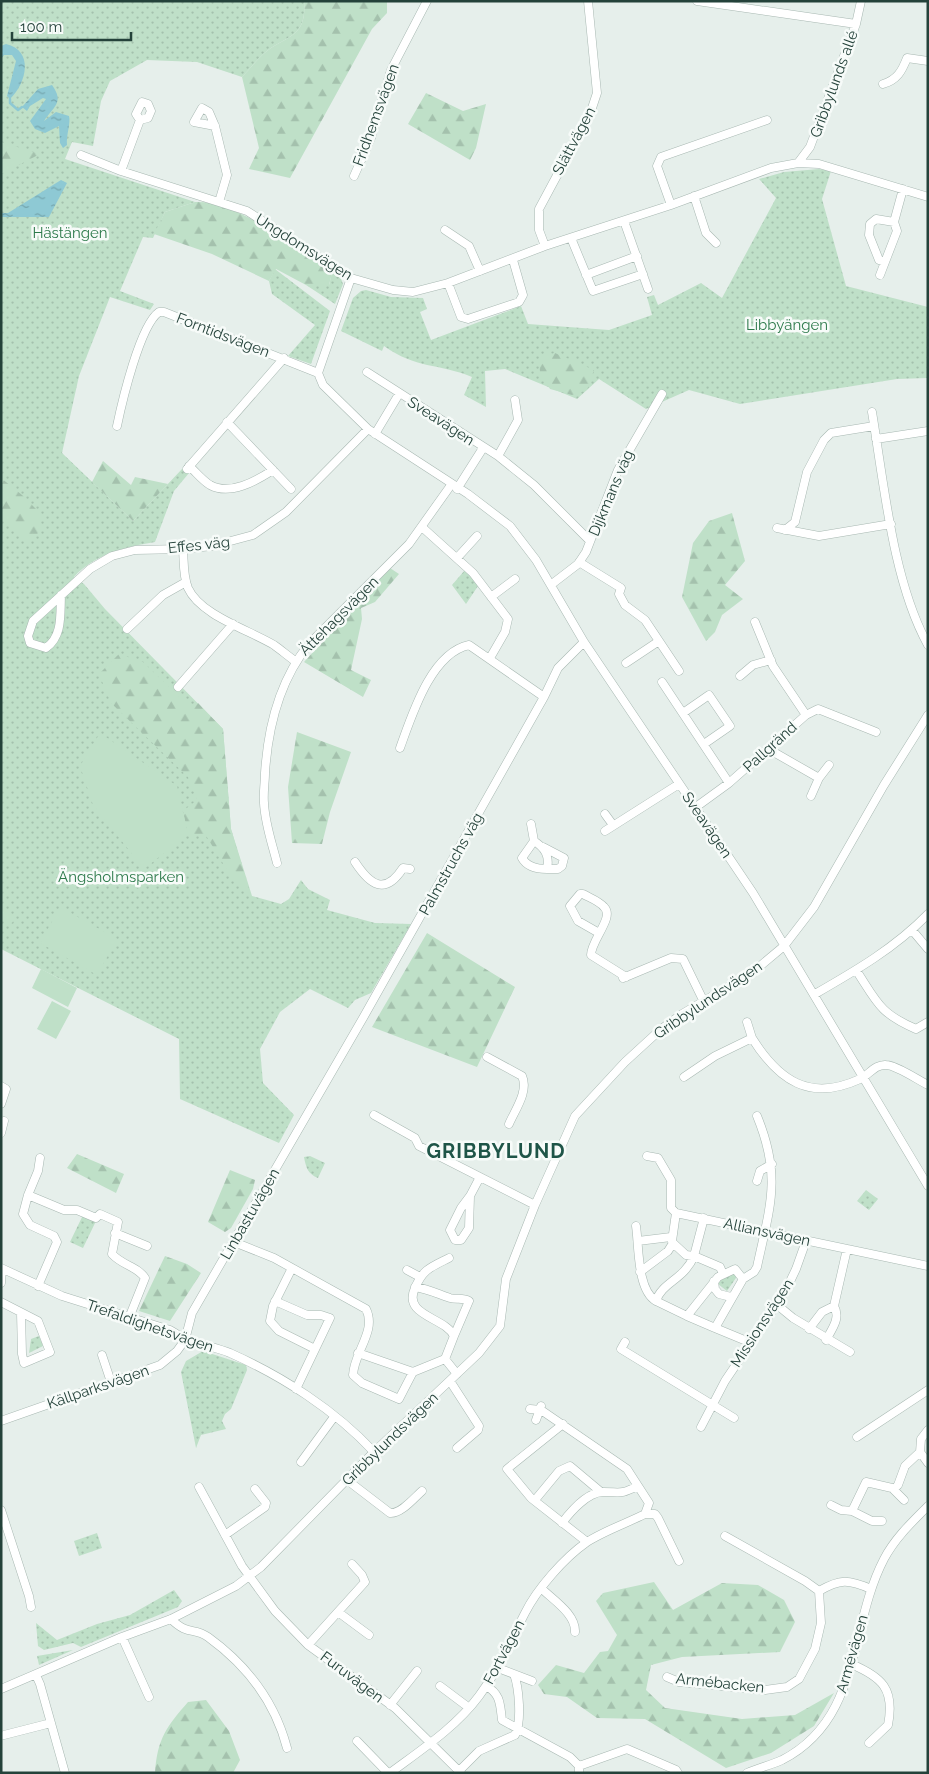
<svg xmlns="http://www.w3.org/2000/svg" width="929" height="1774" viewBox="0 0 929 1774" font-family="Raleway,sans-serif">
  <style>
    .grass { fill: url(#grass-dots) }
    .forest { fill: url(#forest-firs) }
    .garden { fill: #bfe0c8 }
    .water { fill: url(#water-ripples) }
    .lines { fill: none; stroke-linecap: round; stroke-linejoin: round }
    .stream { stroke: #8ec9d4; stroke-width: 2.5 }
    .minor-casing { stroke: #a8b8b2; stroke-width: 9 }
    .minor { stroke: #fff; stroke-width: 8 }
    .labels { text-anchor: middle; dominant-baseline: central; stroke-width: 5; stroke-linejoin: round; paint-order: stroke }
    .street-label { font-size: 15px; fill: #24423a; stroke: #f7fbf9 }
    .park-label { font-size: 15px; fill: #2d7a4b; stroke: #f7fbf9 }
    .district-label { font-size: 20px; font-weight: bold; letter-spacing: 1px; fill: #1f5548; stroke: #f7fbf9 }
  </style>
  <defs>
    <pattern id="grass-dots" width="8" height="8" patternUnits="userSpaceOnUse" patternTransform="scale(1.25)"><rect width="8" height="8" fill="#bfe0c8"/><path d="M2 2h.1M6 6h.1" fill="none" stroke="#a4c1ad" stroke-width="1.8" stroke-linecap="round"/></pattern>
    <pattern id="forest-firs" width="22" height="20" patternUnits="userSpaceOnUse" patternTransform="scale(1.25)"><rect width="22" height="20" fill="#bfe0c8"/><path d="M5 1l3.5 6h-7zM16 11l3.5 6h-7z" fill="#a4c1ad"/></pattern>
    <pattern id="water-ripples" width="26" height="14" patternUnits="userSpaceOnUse" patternTransform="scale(1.25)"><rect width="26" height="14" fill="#8ec9d4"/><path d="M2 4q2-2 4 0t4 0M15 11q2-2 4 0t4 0" fill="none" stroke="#74a5ad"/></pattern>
  </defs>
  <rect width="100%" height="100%" fill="#e6efeb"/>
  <path class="grass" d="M1,1H304C307,37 288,35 267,51C258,58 250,69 242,77L197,62L147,60L110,81L101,101L93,146L72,142L65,159L195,202L165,212L153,238L143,237L120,291L154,304L150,310L110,297L79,376L62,453L133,521L182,469L189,473L174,491L155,542C125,547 95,554 74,577L84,584L105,609L223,729L231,829L252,896L281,904L289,899L301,880L308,889L330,900L327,910L375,923L411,924L371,993L355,1000L348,1008L310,989L280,1012L260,1049L263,1083L294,1115L279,1143L180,1099L179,1039L1,949Z
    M819,169L831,171L822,199L846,286L928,307V378L897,379L740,404L689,390L646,409L599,379L577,399L505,369L485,371L486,407L464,395L472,377C438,363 416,369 384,346L382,351L341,331L353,298L361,291L366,290L391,297L423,298L427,309L420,312L431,340L521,306L528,324L609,330L652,315L647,297L654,295L658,305L701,283L722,298L776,198L759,179L784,172Z
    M274,230L340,276L343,284L335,304L306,285H329L332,273Z
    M275,269L330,311L311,364L288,356L315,325L272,294L269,281Z
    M465,570L478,586L466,604L452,585Z
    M310,1156L325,1163L318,1178C308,1174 306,1168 304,1157Z
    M866,1190L878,1199L869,1210L857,1201Z
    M83,1215L96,1221L83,1248L70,1242Z
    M733,1271L738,1275L727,1291L718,1284L721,1280L720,1278Z
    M39,1336L43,1346L29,1353L31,1339Z
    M203,1351L246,1365L247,1370L231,1409L225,1414L222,1421L226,1429L201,1435L196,1448L181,1372L186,1361Z
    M97,1533L102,1548L79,1556L74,1541Z
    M174,1590L182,1601L178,1607L81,1647L73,1643L44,1650L38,1646L36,1623L57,1640L97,1624L130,1615Z
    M73,1650L39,1665L37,1656Z"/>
  <path class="forest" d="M304,1H387V13L372,29L290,178L249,169L259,148L242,77C250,69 258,58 267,51C288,35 307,37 304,1Z
    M426,93L463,111L486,104L476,148L470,160L408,124Z
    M1,142L40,154L1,174Z
    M195,202C238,200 298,249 332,273L329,285H306L276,269L269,281L212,254L154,234L165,212Z
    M555,353L594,370L587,390L572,395L550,389L540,372L539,357Z
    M103,461L131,485L135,477L168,484L133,521L92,482Z
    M1,478L22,495L39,512V532L31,541L20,536L1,516Z
    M732,513L745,561L725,585L743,599L722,615L715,632L706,641L682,597L693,543L709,521Z
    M390,568L399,574L375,602L361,608L362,619L351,670L371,680L363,697L304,662Z
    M119,654L143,662L193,710L198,703L223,729L231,829L251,896L235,883L205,834H188L183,811L197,800L188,777L111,703L99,674Z
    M297,732L351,752L330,812L322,844L292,843L288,787Z
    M427,933L515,987L477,1067L372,1027Z
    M77,1154L124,1174L116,1193L67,1168Z
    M230,1170L255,1180L253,1189L231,1228L225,1232L208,1222Z
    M165,1256L187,1264L201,1273L170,1321L139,1311Z
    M654,1582L673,1610L722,1583L758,1585L784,1600L795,1622L780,1652L682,1657L651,1665L646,1690L665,1708L742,1719L795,1715L834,1693L814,1726L771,1753L726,1768L645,1719L597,1718L567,1697L544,1694L538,1685L556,1665L584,1673L600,1652L608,1651L617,1635L596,1601L603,1593Z
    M206,1700L229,1731L240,1760L233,1773H155C157,1739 167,1726 188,1702Z"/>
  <path class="garden" d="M100,733L177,786L188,834L144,869L93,805L80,766Z
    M60,907L117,939L97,975L40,943Z
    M1,909L15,917L12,923L1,918Z
    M41,969L77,988L68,1007L32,988Z
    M52,1001L71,1011L56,1039L37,1029Z"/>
  <path class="water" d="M6,44C34,50 27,83 10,99L7,96L16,61L12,55H4L1,59V46Z
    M52,85C65,103 53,107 44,121L56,112L69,116C71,123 66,135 67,145L63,148L60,143L59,126L45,133L35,129L30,121L46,99L43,98L30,106L27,111L22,107L38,89Z
    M61,180L67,183L49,217H1L2,213H8Z"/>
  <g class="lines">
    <path class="stream" d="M10,99V103L18,110L22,107"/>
    <g class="minor-casing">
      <path id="minor" d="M697,1L856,24
        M883,84C897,80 902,71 907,58L928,61
        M215,126L194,122L202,108L209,112L215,126L227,175L219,202
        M81,155L121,171L247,211L351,278L393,290L413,292L448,283L545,246L671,205L771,168L798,163L819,164L928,197
        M798,163L810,147L856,24L861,1
        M121,171L140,120L148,118L151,111L148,104L142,102L136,114L140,120
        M354,176L371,138L391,70L427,1
        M694,196L706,233L716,243
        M671,205L657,166L661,157L767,120
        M624,221L648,289
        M894,222L876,219L870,224L869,235L879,260L885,262L897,231L894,222L903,189
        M445,230L469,246L480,271
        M571,238L593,291L643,274
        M545,246L539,230V209L590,114L597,93L588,1
        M586,275L637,256
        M880,275L885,262
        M351,278L318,373L323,385L368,429L468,494L510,526L536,560L584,642L753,893L928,1186
        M448,283L461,317L468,319L519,302L523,295L513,260
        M367,372L498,456L534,485L590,541
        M872,412C884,484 893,582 928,645
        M227,422L291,489
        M117,426C122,402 140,325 159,312H164L318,373
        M375,434L399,394
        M876,439L928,431
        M498,456L518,420L515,400
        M189,466C196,472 202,480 210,485C230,496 256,481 273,470
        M187,469L284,358
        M457,489L483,448
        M423,528L473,573L508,619L505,632L490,658
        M777,528L819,536L891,524
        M785,530L795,522L807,472L824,440L831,433L874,426
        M183,549C184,562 183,576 188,588C200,615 249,630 274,645C281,650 288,656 295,661
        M457,558L477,536
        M579,562L621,588L619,594L625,605L645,620L679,671
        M552,584L578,564L586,552L618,470L662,394
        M61,595C60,614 63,636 46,648L30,643L28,636L33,621L90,569L112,556L135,550L183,549L212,546L253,535L286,512L368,429
        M491,597L515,579
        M127,629L163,595L186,582
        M626,663L659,641
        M740,676L753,665L771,660
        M662,682L729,783
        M178,687L233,624
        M683,713L709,695L730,726L704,744
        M806,715L818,709L876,732
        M400,748C412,715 431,653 469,645L544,697
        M770,750L819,778
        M811,796L819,778L829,765
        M696,807L729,783L806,715L773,666L755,622
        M605,814L613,825
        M531,824L534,841L522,858C527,867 537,869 547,869C550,856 545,848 534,841
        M605,831L679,784
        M543,847L564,858L562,866L558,869H547
        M355,862C370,885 385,896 403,868L410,869
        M277,863C272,843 265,824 264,803C263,793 265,783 265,773C268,726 279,681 309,644L409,544L451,485
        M912,930L928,949
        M599,933L578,921L570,906L580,894H583C590,898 599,901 604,907C615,917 591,940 591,955L626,977
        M856,970C877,1002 879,1013 916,1029L928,1022
        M623,978L671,958L683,959L704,1002
        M815,994C855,971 895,948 928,914
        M747,1022L752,1038
        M487,1057L522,1076C529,1091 515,1110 509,1124
        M684,1077L715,1056L752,1038C779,1081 810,1102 860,1079C869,1075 875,1064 886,1065C896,1065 918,1080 928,1085
        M1,1086L6,1089L1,1104
        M374,1115L415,1138L419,1146L535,1205
        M1,1133L4,1121
        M647,1156L658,1158L671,1180V1208L676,1213L928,1266
        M40,1158L38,1171L28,1195L64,1210H77L96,1218L100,1214L118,1222L112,1254C123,1266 137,1266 145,1278L129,1318
        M757,1181L760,1171L772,1164
        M28,1195L23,1214L30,1225L54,1236L57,1242L38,1286
        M470,1196L461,1208L450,1230L455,1240H461L469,1228L470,1196L480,1177
        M704,1218L694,1256L720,1267L723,1274
        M636,1226C639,1246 637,1290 656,1301
        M115,1233L147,1246
        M638,1241L671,1237
        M672,1241L676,1213
        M234,1242L274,1258L366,1309C377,1331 354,1352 353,1375L362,1383L399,1399L413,1372L445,1359L457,1374
        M1,1268L62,1296L170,1330C189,1343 210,1345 230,1353C282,1376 335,1410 374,1452
        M292,1268L273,1306L270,1321L279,1331L315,1349
        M407,1270L420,1277
        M640,1272L668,1251L673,1243L686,1255L694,1256C684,1280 662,1282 656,1301L687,1316
        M714,1281L715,1289L719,1294L731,1297
        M1,1283L2,1269
        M415,1287C428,1289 438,1294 450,1298C457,1300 462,1297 469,1301L454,1336
        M275,1301L307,1315H321L330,1318L296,1389
        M1,1302L38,1321L50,1352L24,1363L22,1354L21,1313
        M776,1304L793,1318L850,1352
        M715,1328L687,1316L718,1277L735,1269L743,1279
        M809,1329L822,1312L834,1306L847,1249
        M826,1340C832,1329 841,1318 834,1306
        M625,1342L621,1349L734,1418
        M749,1342L715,1328L743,1279L754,1272L757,1267C770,1206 782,1177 757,1116
        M358,1353L413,1372
        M102,1355L111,1382
        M445,1359L454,1336C445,1317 402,1316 415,1288C423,1269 431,1267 449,1258
        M450,1381L479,1426L478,1430L457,1448
        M536,1420L541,1406
        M1,1421L160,1365L177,1351L185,1340L192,1313L363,1018L544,697L558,668L584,642
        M563,1424L507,1469L531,1498L587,1542
        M701,1427L725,1381L785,1292L796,1269L806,1241
        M928,1430L921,1439L920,1452L928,1463
        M857,1437L928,1390
        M301,1462L334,1417
        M347,1480L390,1513C401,1514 414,1498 422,1491
        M199,1487L242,1566L275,1611L308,1645L395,1708L461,1773
        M894,1489L898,1485L905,1466L920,1452
        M535,1500L559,1471L570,1466L601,1492
        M831,1505L841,1510L852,1511
        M1,1510L29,1596L31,1607
        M645,1514H655L658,1518L679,1561
        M882,1521H872L852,1511L866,1482L892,1488L904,1500
        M562,1523C571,1511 588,1492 603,1492C622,1492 619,1495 638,1486
        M225,1535L265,1507L266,1503L255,1489
        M725,1536L805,1581L819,1591
        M541,1588C553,1600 576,1614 575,1632
        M338,1612L369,1635
        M171,1619C188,1636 194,1627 208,1637C248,1666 275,1702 287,1748
        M122,1637L149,1697
        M308,1645L365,1582L362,1575L352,1564
        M851,1664C882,1677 895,1689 888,1725L869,1743
        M498,1668L532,1681
        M36,1675L40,1684L65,1773
        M667,1677L679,1682L765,1690L787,1687L799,1679L815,1649L821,1623L819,1591C840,1579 848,1579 871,1589
        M440,1686L468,1707
        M486,1686C501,1694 500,1705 502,1720L570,1757L579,1766
        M1,1689L122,1637L171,1619L236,1586L261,1567L374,1452L479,1353L500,1326L506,1279L535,1205L575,1116L625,1062L660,1030L682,1014L753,972L784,946L814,907L884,785L928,715
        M390,1705L417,1671
        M4,1735L51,1723
        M357,1741L388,1773
        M459,1771L479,1751L515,1735C522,1722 519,1688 514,1674
        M390,1773C421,1750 456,1727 479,1696C499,1669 510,1642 525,1613C537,1589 564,1558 587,1542C604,1531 627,1523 645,1514L649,1503L627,1469L541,1410L530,1409
        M579,1773V1766L627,1749L676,1770L678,1773
        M747,1773C758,1768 771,1765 782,1760C862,1719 848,1628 884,1559C895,1538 912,1522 928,1506"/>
    </g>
    <use href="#minor" class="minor"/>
  </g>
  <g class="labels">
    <g class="street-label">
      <text transform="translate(834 84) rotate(-70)">Gribbylunds allé</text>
      <text transform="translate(376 115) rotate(-70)">Fridhemsvägen</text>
      <text transform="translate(574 141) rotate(-62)">Slättvägen</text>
      <text transform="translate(304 247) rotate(32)">Ungdomsvägen</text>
      <text transform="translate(223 335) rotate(21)">Forntidsvägen</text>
      <text transform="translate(441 421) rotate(33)">Sveavägen</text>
      <text transform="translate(611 493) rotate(-67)">Dijkmans väg</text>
      <text transform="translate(199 545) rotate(-6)">Effes väg</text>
      <text transform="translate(339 616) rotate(-45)">Ättehagsvägen</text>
      <text transform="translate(770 747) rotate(-42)">Pallgränd</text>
      <text transform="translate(707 825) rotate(56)">Sveavägen</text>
      <text transform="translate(451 864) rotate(-61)">Palmstruchs väg</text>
      <text transform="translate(708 1000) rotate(-34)">Gribbylundsvägen</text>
      <text transform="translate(250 1214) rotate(-60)">Linbastuvägen</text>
      <text transform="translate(767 1232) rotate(12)">Alliansvägen</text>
      <text transform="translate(762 1323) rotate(-57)">Missionsvägen</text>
      <text transform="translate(150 1326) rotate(19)">Trefaldighetsvägen</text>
      <text transform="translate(98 1387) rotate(-19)">Källparksvägen</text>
      <text transform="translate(390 1439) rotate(-44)">Gribbylundsvägen</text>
      <text transform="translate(504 1652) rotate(-62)">Fortvägen</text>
      <text transform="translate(852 1654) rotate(-74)">Armévägen</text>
      <text transform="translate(352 1677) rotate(37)">Furuvägen</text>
      <text transform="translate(720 1683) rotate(6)">Armébacken</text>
    </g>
    <g class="park-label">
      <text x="70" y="233">Hästängen</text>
      <text x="787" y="325">Libbyängen</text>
      <text x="121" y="877">Ängsholmsparken</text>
    </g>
    <g class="district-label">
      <text x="496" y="1151">GRIBBYLUND</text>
    </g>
  </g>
  <rect width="929" height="1774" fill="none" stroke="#24423a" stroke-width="5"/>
  <path d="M12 32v8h119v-8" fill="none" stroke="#24423a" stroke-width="2.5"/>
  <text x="20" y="32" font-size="15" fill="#24423a" stroke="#f7fbf9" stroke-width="4" paint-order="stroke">100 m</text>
</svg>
